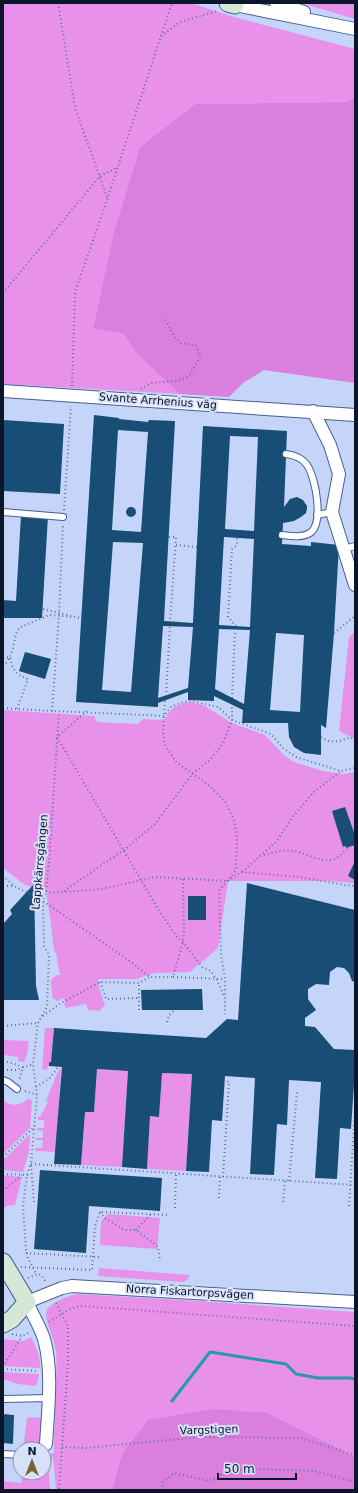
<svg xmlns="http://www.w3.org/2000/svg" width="358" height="1493" viewBox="0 0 358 1493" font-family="'DejaVu Sans',sans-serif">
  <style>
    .green { fill: #e791ea }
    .forest { fill: #da7fde }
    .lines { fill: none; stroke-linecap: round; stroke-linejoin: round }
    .stream { stroke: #279aa6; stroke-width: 3 }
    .building { fill: #184d75; fill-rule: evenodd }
    .lane-casing { stroke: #485e92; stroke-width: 8 }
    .street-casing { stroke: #485e92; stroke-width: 14 }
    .secondary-casing { stroke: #485e92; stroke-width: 19 }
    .path { stroke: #66728f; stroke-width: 2; stroke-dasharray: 1 3; stroke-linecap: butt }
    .lane { stroke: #fff; stroke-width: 6 }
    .street { stroke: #fff; stroke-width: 12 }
    .secondary { stroke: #d4e8d5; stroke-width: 17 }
    .path-bridge { stroke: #66728f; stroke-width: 2; stroke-dasharray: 1 3; stroke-linecap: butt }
    .labels { text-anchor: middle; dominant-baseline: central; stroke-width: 4; stroke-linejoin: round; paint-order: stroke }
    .street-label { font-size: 11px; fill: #0d152a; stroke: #d7e2fa }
  </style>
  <rect width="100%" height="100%" fill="#c5d5f9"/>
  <path class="green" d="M3,3H191L234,17L355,49V97L348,102L195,104L140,147L114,231L93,327L124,334L135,352L180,394L3,384Z
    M301,3H355V19Z
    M355,631V739L339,731L349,637Z
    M191,702L203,705L232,723L265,735L284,755L294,762L323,771L344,774L355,772V883L325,881H228L218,948L190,972L155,973L136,979H98L99,987L105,1005L99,1011L88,1010L86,1004L66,1008L64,1004L65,1003L64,998L57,1001L52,997L51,980L57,975H60L56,953L54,951L50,917L46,891L25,885L3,868V710L94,716L97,722L138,724L143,719L158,720L165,719C172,706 177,705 191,702Z
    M45,1028H54L51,1062H49V1066L46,1070L42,1069Z
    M3,1040L29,1041L27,1054L24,1062L18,1061V1057L3,1055Z
    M61,1067L56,1152L35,1151V1148H42L43,1140H36V1138H43V1131L37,1130V1128H44V1120H38V1117H40L48,1102L46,1100C52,1089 54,1077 61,1067Z
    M97,1069L128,1071L122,1167L81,1165L85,1112H94Z
    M162,1073L192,1074L186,1171L147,1169L150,1116H159Z
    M29,1098L32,1101L30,1128L3,1154V1100C11,1107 21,1106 29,1098Z
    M30,1134L29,1152L23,1172L3,1170V1160Z
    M3,1175L22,1177L15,1205L7,1206L3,1209Z
    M108,1214L160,1218L157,1249L100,1245L101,1221Z
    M99,1268L190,1275L187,1280L183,1282L98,1276Z
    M77,1294L199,1301L355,1312V1457L268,1413L122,1454L112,1490H56L53,1455L49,1473L50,1490H3V1481L21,1483L22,1473H44V1456L54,1453C54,1432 55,1410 56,1388C56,1376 57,1363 56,1351C55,1340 43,1318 47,1310C51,1302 69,1296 77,1294Z
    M31,1337C36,1347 41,1357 40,1368L3,1366V1339L24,1341Z
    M3,1372L39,1374L37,1384L35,1386L18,1384L3,1379Z
    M28,1417L43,1418L41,1444L38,1447L23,1449L27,1419Z"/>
  <path class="forest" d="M355,97V383L264,370L243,383L229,397L180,394L135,352L124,334L93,328L114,231L140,147L195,104L347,102Z
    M212,1409L268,1413L355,1457V1490H112L122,1454L148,1420Z"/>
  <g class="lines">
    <path class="stream" d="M172,1401L210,1352L286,1364L296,1374L318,1378H350L355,1379"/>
  </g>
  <path class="building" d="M94,415L119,418V419L148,422L149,420L175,421L164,621L193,623L203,426L287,431L284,507L290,499L297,497L303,500L307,506V509L306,513L301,517L294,521L283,523L282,544L311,546V542L339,545L334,633L326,728L321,725V755L304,753L294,747L289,737L288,723H242L243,710L214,696V701L188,700V692L158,703V707L76,702ZM118,430L148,432L141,532L112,530ZM230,436L258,437L254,531L225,529ZM224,537L254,539L250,627L219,625ZM113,542L143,543L131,692L102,690ZM163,626L193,627L188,688L158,698ZM219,629L250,630L244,704L215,689ZM276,633L304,635L300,712L270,710Z
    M3,420L64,424L60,494L3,491Z
    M126 512a5 5 0 1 1 10 0a5 5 0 1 1-10 0Z
    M21,515L48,516L42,618H3V600L16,601Z
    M25,652L51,659L45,679L19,671Z
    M345,807L355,835V845L346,848V846L343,847L332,811Z
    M355,861V880L348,876Z
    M247,883L355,910V982L352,981L349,973L344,968L337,967L330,972L329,985L316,984L308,989V999L316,1010L305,1018V1026L315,1027L334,1049L355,1050V1084H354L351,1129L340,1128L337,1179L315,1178L321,1082L289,1080L287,1125L277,1124L274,1175L250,1174L255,1078L225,1076L222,1121L212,1120L209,1172L186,1171L192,1074L162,1073L159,1117L150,1116L147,1169L134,1168L122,1167L128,1071L97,1069L94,1112H85L81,1165L54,1164L62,1067L49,1066V1062H51L54,1028L206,1038L227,1019L238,1020Z
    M34,884L36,986L39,1000H3V924L12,914L10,910Z
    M188,896H206V920H188Z
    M202,989L203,1010H142L141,990Z
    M40,1170L162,1178L160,1211L89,1206L86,1253L34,1249Z
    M3,1414L14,1415L13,1444L3,1443Z"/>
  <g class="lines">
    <g class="lane-casing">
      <path id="lane" d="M3,512L63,517
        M317,515L332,512
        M282,535C291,536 302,538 310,533C324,524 316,478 307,465C302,458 295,455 286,454
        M344,549L355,546
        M3,1080L8,1082L17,1089
        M3,1399L49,1398
        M3,1454L20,1455"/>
    </g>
    <g class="street-casing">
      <path id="street" d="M235,3V5L355,29
        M276,3L304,12
        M3,391L355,415
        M313,411L330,445L339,474L332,512L355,585
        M46,1444C48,1411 53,1370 44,1339C40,1326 32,1314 27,1302L62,1288L72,1286L355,1302"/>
    </g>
    <g class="secondary-casing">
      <path id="secondary" d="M228,3L235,5
        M3,1262L27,1302
        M3,1324L12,1319L27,1302"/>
    </g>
    <path class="path" d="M58,3L75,108L107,197
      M161,36L180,22L217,11
      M3,293L100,176L117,168
      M72,386L75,292L102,215L172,3
      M141,389L151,383L177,381L189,376L200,357L196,345L181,343L175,338L165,319
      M64,510L71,406
      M169,537H176L170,622
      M176,545L197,547
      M236,626L228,617L232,549L237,545V538
      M334,633L355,616
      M3,658L10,657C12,669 16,675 28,679L17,709
      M3,666C13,658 13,643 17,631L19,628L49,615L74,617
      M166,696L170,626
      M232,698L235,630
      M165,701L163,732L165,745L176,762L210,786L226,803L234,820L237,838L236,870L219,891L221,954L225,979V997
      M3,708C57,712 110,713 164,716L171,707L180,703L191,701L218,707L232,720L271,734L283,748L296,757L341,771L355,768
      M52,711L59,615L63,524
      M87,711L57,737L158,909L177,937L183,942L202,967L211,971L217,980L225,998V1014
      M321,737C331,744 339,742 350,737L355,741
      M260,856C271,853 283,849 294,851C306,853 319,862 331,860C339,859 342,851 349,849
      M242,872L277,841L294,815L314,792L341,771
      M3,876L14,886L43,901L131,962L150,977H173L183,942L184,931L183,879
      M3,886H14
      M46,891L52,893L102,889L155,877L228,881L241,872L299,877L345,885L355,886
      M64,891L124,850L155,824L193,773L211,759L223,743L232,720V705
      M173,977L225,979
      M100,982L106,999L139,998
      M139,1010V983
      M43,1016L61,1003L100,982L139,983L150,977
      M167,1022L169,1015L175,1010
      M3,1026L38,1023
      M3,1061L12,1063L23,1067L19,1081
      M3,1070H16L33,1064
      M36,1087L50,1078L58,1067
      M25,1091L37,1095
      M3,1157L35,1126
      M31,1164L355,1185
      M30,1166L27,1175L23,1206L26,1250L28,1258L36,1274
      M3,1174L31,1175
      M223,1177L229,1082L224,1080
      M289,1181L297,1092
      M3,1191L22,1175
      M219,1198L220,1176
      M34,1202L31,1164L37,1095L33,1064L38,1023L47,1007L49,955L44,946L43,901L46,891L49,863L59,712
      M283,1202L285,1180
      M349,1206L355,1110
      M175,1208L176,1174
      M100,1212L105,1218L121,1228L125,1230H136L152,1242L158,1247L160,1261
      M136,1230L151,1214
      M26,1253L99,1257
      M21,1267L92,1270L95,1226L100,1212L169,1215
      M28,1278L39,1274L42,1276L46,1282
      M56,1303L68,1326V1363L59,1490
      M49,1322C60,1316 68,1308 81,1306L355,1326
      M12,1334L22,1336L31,1332
      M3,1367L22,1336
      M3,1369L38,1371
      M62,1447L87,1448L199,1437L301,1438L355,1455
      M163,1490L162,1483L174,1473L209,1481L230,1470L258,1469L315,1471L355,1482"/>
    <use href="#lane" class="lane"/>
    <use href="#street" class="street"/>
    <use href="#secondary" class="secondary"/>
    <path class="path-bridge" d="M43,609L80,618"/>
  </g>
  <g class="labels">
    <g class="street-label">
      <text transform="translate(158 401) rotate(4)">Svante Arrhenius väg</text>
      <text transform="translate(40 862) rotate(-85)">Lappkärrsgången</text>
      <text transform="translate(190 1292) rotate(3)">Norra Fiskartorpsvägen</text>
      <text transform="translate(209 1430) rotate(-2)">Vargstigen</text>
    </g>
  </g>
  <rect width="358" height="1493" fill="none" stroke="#0d152a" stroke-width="8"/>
  <g transform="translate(32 1461)"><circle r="19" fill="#d7e2fa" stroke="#8690a7"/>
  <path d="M0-3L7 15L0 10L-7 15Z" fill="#796433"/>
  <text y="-6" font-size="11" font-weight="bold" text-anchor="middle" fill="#0d152a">N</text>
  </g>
  <path d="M218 1473v6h78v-6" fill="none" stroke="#0d152a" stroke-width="2"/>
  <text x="224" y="1473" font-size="12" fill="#0d152a" stroke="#d7e2fa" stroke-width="3" paint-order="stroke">50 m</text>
</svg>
